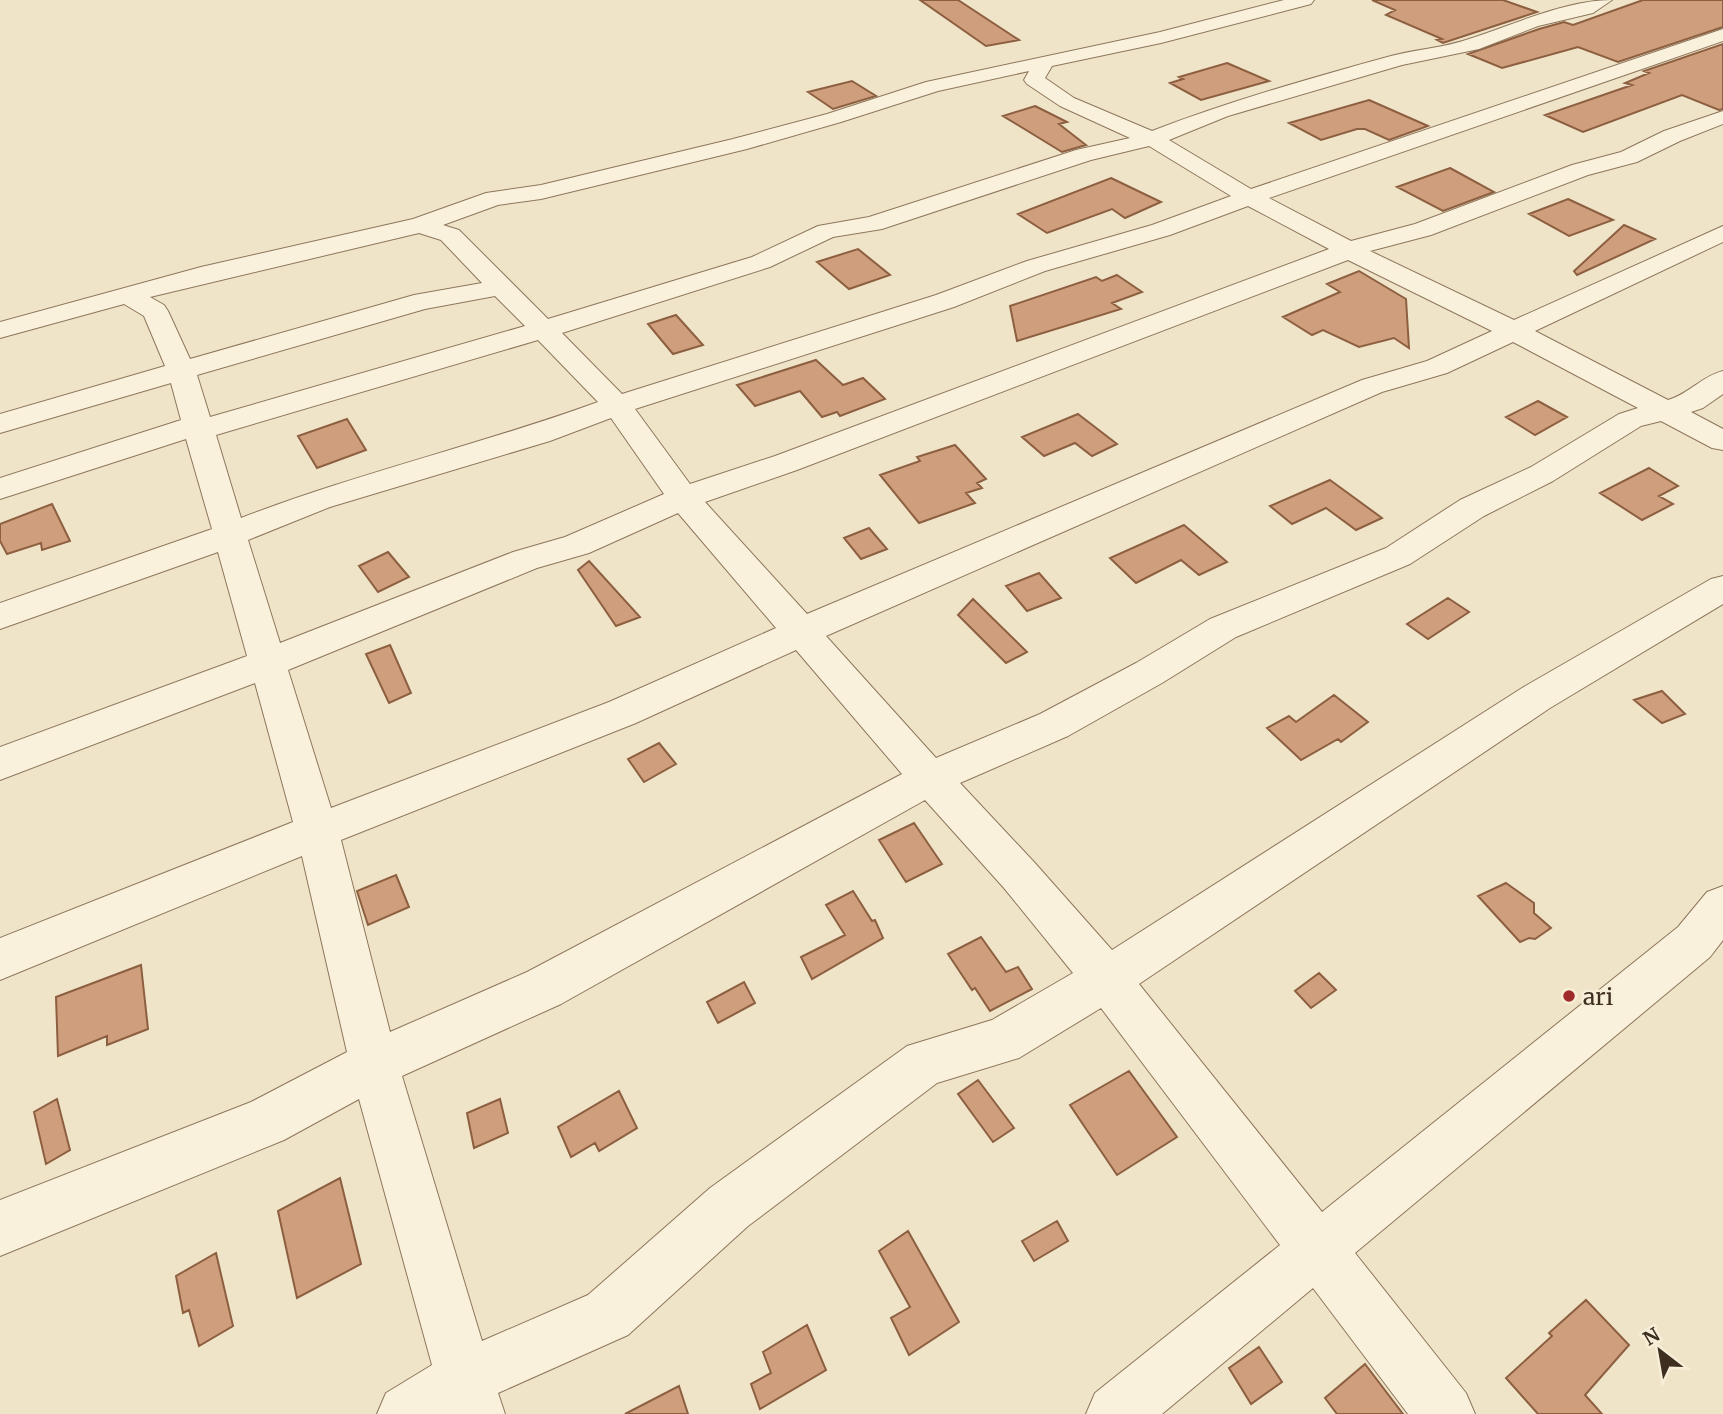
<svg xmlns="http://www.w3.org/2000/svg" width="1723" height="1414" viewBox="0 0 1723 1414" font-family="Merriweather,serif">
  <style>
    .building { fill: #cf9f7d; stroke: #8d5f41; stroke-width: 2 }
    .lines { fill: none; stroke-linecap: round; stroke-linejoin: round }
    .minor-casing { stroke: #8d765c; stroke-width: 2 }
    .minor { fill: #faf1dc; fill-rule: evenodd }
    .poi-dot { fill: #9e2a2b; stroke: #f7eed8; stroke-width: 2.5 }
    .labels { text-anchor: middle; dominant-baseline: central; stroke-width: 5; stroke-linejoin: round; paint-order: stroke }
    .near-poi-label { font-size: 23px; fill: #3d2e20; stroke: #f7eed8; text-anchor: start }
  </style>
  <rect width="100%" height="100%" fill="#f0e4c8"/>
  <path class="building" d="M920,0H958L1019,40L986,46Z
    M1372,0H1503L1537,12L1443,43L1437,40L1442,39L1386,15L1395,10Z
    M1643,0H1723V27L1618,62L1578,47L1502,68L1468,54L1539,29L1564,22L1573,25Z
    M1723,44V109L1719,110L1682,95L1583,132L1545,115L1632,85L1625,83L1649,73L1644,71Z
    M1227,63L1269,81L1201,100L1170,83L1183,79L1179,77Z
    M852,81L876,96L833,109L808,92Z
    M1369,100L1428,126L1389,140L1365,129H1357L1321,140L1289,123Z
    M1035,106L1067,122L1059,124L1086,145L1062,152L1003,116Z
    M1450,168L1494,192L1443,211L1397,187Z
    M1111,178L1161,202L1125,218L1112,209L1047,233L1018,214Z
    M1568,199L1613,220L1569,236L1529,214Z
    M1624,225L1655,239L1577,275L1574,271Z
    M858,249L890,275L849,289L817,262Z
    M1359,271L1406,299L1409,348L1394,338L1359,347L1323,330L1312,335L1283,317L1340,292L1327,284Z
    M1117,275L1142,292L1112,303L1121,309L1017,341L1010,306L1096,277L1102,281Z
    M676,315L703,345L673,354L648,324Z
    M816,360L843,385L863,378L885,399L840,416L837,412L822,417L800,391L755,406L737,385Z
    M1538,401L1567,417L1535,435L1506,417Z
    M1078,414L1117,444L1092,456L1075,443L1044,456L1022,437Z
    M347,419L366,450L317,468L298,436Z
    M955,445L986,479L977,483L982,488L966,493L975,503L919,523L880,475L920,461L917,457Z
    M1649,468L1678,486L1659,496L1673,504L1642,520L1600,493Z
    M1330,480L1382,518L1356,530L1326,508L1292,524L1270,506Z
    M52,504L70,541L42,550L41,543L7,554L0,541V524Z
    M1184,525L1227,562L1199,575L1181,560L1136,583L1110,558Z
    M869,528L887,549L861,559L844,538Z
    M388,552L409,577L378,592L359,566Z
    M589,561L640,617L616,626L578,570Z
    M1039,573L1061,598L1027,611L1006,586Z
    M1448,598L1469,612L1428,639L1407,624Z
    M973,599L1027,652L1006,663L958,615Z
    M390,645L411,693L389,703L366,654Z
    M1662,691L1685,714L1662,723L1634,700Z
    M1334,695L1368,722L1341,742L1338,739L1301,760L1267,728L1289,716L1296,722Z
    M659,743L676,764L644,782L628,759Z
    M914,823L942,864L906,882L879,840Z
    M396,875L409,907L368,925L357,891Z
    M1506,883L1534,903V913L1551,928L1535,939L1529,938L1520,942L1478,896Z
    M853,891L872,921L875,920L883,938L812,979L801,957L845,935L826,905Z
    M981,937L1006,972L1018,967L1032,989L990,1011L975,988L972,990L948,954Z
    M141,965L148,1029L107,1045V1036L58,1056L56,997Z
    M1319,973L1336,990L1311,1008L1295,991Z
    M744,982L755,1003L718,1023L707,1002Z
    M1129,1071L1177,1137L1117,1175L1070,1105Z
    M978,1080L1014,1128L993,1142L958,1094Z
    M619,1091L637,1128L599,1151L595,1143L571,1157L558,1127Z
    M57,1099L70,1150L46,1164L34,1112Z
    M500,1099L508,1133L474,1148L467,1113Z
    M340,1178L361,1264L297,1298L278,1211Z
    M1057,1221L1068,1241L1034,1261L1022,1241Z
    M908,1231L959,1322L909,1355L891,1318L910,1307L879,1251Z
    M216,1253L233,1326L199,1346L189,1310L183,1313L176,1276Z
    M1586,1300L1629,1345L1585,1395L1602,1414H1538L1506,1378L1552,1336L1549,1333Z
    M807,1325L826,1370L760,1409L751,1384L771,1373L763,1352Z
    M1259,1347L1282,1382L1251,1404L1229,1368Z
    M1365,1364L1403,1414H1337L1325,1398Z
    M679,1386L688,1414H625Z"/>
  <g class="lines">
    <g class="minor-casing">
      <path id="minor" d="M1284,0H1314L1311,4L1161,43L1052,66L1045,78L1074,98L1152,131C1230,101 1311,78 1391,56C1417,49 1444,48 1469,39C1513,25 1566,0 1612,0L1593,13L1538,26L1479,49L1402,65L1228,116L1169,140L1251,189L1723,29V41L1269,198L1351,241L1415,224L1572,165L1621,152L1664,131L1723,111V124L1680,141L1637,162L1588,175L1431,235L1370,251L1514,320L1723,226V242L1535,331L1668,400C1689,394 1702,376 1723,371V394L1703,408L1691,412L1723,429V450L1712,448L1661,421L1641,426L1553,481L1484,516L1410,564L1236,637L1162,683L1068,736L960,783L1034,862L1112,950L1522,688L1711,579L1723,576V604L1550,708L1139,984L1322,1212L1678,927L1707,892L1723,886V940L1710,957L1355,1253L1466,1393L1475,1414H1408L1313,1288L1162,1414H1086L1095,1393L1280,1245L1101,1008L1019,1058L937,1083L748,1226L628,1335L498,1393L505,1414H377L386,1393L432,1365L359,1099L284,1140L0,1256V1200L251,1102L347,1052L302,856L0,980V938L293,822L255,683L0,780V747L247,656L218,552L0,629V603L212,529L186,439L0,499V478L181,420L171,383L0,433V414L165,366L144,316L124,304L0,338V322L201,267L413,219L486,193L541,185L733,139L827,114L926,82L1160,32ZM1029,71L1024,80L1027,84L1060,106L1130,138L1076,150L869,217L818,226L752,257L548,319L459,230L443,225L498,205L541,199L747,149L841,122L938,91ZM1149,146L1231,196L1152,225L1027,261L936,295L622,394L562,333L770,267L833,237L882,229L1091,160ZM1248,206L1329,249L775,456L690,484L635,409L954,307L1045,271L1170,235ZM419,233L441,240L482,283L414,295L190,359L168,311L164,305L150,297ZM1348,260L1492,331L1427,361L1362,380L807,614L705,502L797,470ZM495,296L525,326L210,417L197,375L425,309ZM538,340L598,402C480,445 358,473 241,518L216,435ZM1513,342L1638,408L1619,414L1531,467L1460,500L1386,548L1210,619L1136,663L1040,714L936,758L826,636L1382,392L1447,373ZM611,418L664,494L565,537L513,552L280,643L248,540L330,507L550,441ZM678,513L776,628L609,702L331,808L288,670L537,568L589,553ZM796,650L902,774L527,972L390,1032L341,840L636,723ZM925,800L1004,888L1073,973L992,1020L907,1046L710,1188L588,1295L482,1341L402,1076L561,1004Z"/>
    </g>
    <use href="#minor" class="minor"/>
  </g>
  <circle class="poi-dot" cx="1569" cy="996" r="7"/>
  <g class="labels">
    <g class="near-poi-label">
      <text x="1583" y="996">ari</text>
    </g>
  </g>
  <g transform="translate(1660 1351) rotate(329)" stroke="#f7eed8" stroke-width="5" paint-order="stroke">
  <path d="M0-5L12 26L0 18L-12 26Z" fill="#3d2e20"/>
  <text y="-10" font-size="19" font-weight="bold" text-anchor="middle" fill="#3d2e20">N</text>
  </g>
</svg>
